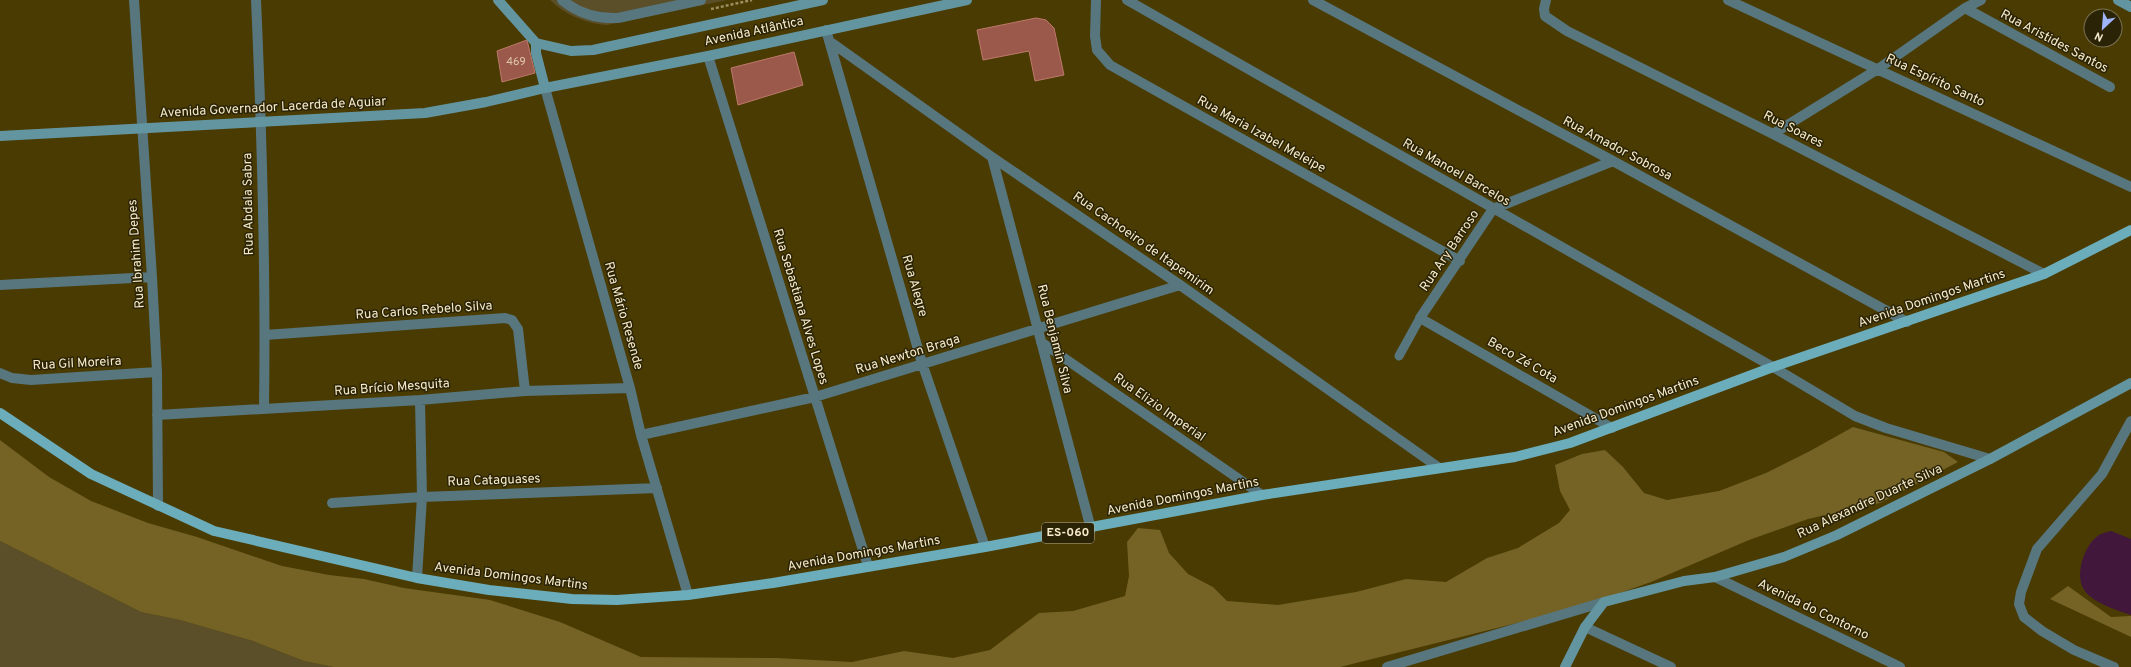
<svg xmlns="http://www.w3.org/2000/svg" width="2131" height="667" viewBox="0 0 2131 667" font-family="Overpass,sans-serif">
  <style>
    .green { fill: #5b4f2a }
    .forest { fill: #756326 }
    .water { fill: #41183c }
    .building { fill: #9a594b; stroke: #be796a }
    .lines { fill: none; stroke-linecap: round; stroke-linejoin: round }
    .path { stroke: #9b8e61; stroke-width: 2.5; stroke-dasharray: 3 2; stroke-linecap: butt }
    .lane { stroke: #57767d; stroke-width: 9 }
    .street { stroke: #57767d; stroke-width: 10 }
    .secondary { stroke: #6395a0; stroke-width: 10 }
    .primary { stroke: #6badbb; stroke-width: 10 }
    .labels { text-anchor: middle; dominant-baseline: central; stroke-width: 3; stroke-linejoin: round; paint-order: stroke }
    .number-label { font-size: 11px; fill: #dec6aa }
    .shield { fill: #2b2306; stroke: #b8ae8e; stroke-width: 1 }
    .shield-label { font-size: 12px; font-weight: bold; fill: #f5eac9 }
    .street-label { font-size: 13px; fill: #f5eac9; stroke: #2b2306 }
  </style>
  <rect width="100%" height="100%" fill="#4a3b02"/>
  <path class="green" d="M550,0H727L607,25C587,24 565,15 550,0Z
    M0,541L141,612L180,620L253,641L304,661L334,667H0Z"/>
  <path class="forest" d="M1853,427L1944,452L1958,462L1880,503L1808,519L1749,540L1651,582L1577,608L1340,667H334L304,661L253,641L180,620L141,612L0,541V440L49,477L91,501L148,523L197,537L282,566L329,575L364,579L404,588L490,600L560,622L641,657L777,658L852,662L904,651L953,658L990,650L1039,613L1073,611L1125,596L1129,576L1127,542L1138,528L1160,530L1169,553L1188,574L1213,587L1227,601L1278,605L1356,592L1406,579L1446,582L1487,558L1518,548L1559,523L1570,510L1560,491L1555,465L1582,454L1605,450L1623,467L1644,493L1667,500L1719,491L1766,473L1810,451Z
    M2068,586L2111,617L2131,616V637L2050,599Z"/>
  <path class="water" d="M2111,531L2131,539V615C2117,610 2091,603 2083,588C2075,572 2085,544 2099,535C2102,533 2107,532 2111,531Z"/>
  <path class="building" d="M1036,18L1046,20L1054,28L1064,75L1035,81L1029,51L983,60L977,30Z
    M527,40L535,73L502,82L497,51Z
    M794,52L803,85L738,105L731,68Z"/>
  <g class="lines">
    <path class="path" d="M711,9L752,0"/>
    <path class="lane" d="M1399,356L1420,318"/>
    <path class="street" d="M134,0L152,277L157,372L158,506
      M256,0C262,136 266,272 264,408
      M562,0C578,13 598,19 618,18L701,0
      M1096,0L1095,36L1097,50L1110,65L1460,261
      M1127,0L1773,367L1855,416L1886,428L1990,459
      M1313,0L1613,161L1907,322
      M1546,0L1544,9L1545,16L1567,31L1773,134L2044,274
      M1728,0L2131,187
      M1965,8L2110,87
      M826,30L922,363L985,547
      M832,43L992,157L1180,285L1438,467
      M708,56L868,566
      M545,88L630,388L641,435L688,595
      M1773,134L1878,69L1965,8L1981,0
      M992,157L1091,529
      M0,285L152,277
      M265,335L505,318L512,320L518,329L525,391
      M1041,342L1262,495
      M0,373L12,378L31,380L157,372
      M157,415L420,400L525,391L630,388
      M1612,428L1420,318L1493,209L1613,161
      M641,435L815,397L1180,285
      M332,503L422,497L657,488
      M1715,577L1900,667
      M417,578L422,497L420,400
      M1585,627L1671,667
      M1387,667L1604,602
      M2114,667L2074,650L2042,631L2024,617L2019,604L2021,592L2037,549L2102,474L2131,421"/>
    <path class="secondary" d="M498,0L536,43
      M2118,0L2131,7
      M536,43L571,51L593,50L823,0
      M536,43V53L545,88
      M0,136L425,113L486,102L545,88L708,56L967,0
      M1565,667L1585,627L1604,602L1684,581L1715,577L1784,557L1837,535L1990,459L2131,383"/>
    <path class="primary" d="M0,413L91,474L214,531L417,578L489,590L572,599L617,600L688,595L773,583L985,547L1262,495L1515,457L1570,443L1773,367L2044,274L2131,230"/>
  </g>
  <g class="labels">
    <g class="number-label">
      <text x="516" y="62">469</text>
    </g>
    <rect class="shield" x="1042" y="523" width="52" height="20" rx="3"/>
    <g class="shield-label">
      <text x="1068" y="533">ES-060</text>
    </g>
    <g class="street-label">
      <text transform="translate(754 32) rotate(-12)">Avenida Atlântica</text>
      <text transform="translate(2054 42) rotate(28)">Rua Aristides Santos</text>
      <text transform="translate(1935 81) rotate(25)">Rua Espírito Santo</text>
      <text transform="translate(273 108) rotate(-3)">Avenida Governador Lacerda de Aguiar</text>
      <text transform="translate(1793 130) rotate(27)">Rua Soares</text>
      <text transform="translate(1261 135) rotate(29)">Rua Maria Izabel Meleipe</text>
      <text transform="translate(1617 149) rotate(28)">Rua Amador Sobrosa</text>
      <text transform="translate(1456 173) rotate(30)">Rua Manoel Barcelos</text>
      <text transform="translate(249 204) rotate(-91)">Rua Abdala Sabra</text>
      <text transform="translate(1143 244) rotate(35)">Rua Cachoeiro de Itapemirim</text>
      <text transform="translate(1450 251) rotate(-56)">Rua Ary Barroso</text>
      <text transform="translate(137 254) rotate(-94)">Rua Ibrahim Depes</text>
      <text transform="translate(914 286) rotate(74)">Rua Alegre</text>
      <text transform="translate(1932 299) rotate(-19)">Avenida Domingos Martins</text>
      <text transform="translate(800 307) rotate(73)">Rua Sebastiana Alves Lopes</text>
      <text transform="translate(424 311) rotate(-4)">Rua Carlos Rebelo Silva</text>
      <text transform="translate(623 316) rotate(74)">Rua Mário Resende</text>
      <text transform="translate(1054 339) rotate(76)">Rua Benjamin Silva</text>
      <text transform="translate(908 355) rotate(-17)">Rua Newton Braga</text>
      <text transform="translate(1522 361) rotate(30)">Beco Zé Cota</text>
      <text transform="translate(77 364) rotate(-3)">Rua Gil Moreira</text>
      <text transform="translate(392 388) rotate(-4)">Rua Brício Mesquita</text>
      <text transform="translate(1626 407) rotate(-20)">Avenida Domingos Martins</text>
      <text transform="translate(1159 408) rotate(35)">Rua Elizio Imperial</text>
      <text transform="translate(494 481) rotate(-2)">Rua Cataguases</text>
      <text transform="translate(1183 497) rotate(-11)">Avenida Domingos Martins</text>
      <text transform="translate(1870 502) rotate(-25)">Rua Alexandre Duarte Silva</text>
      <text transform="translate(864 554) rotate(-10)">Avenida Domingos Martins</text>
      <text transform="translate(511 577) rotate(7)">Avenida Domingos Martins</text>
      <text transform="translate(1813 610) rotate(26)">Avenida do Contorno</text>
    </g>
  </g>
  <g transform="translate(2103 28) rotate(206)"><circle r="19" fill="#2b2306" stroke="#7c7354"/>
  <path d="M0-3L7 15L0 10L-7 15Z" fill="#a0b3fd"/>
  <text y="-6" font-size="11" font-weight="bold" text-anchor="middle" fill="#f5eac9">N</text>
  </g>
</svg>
